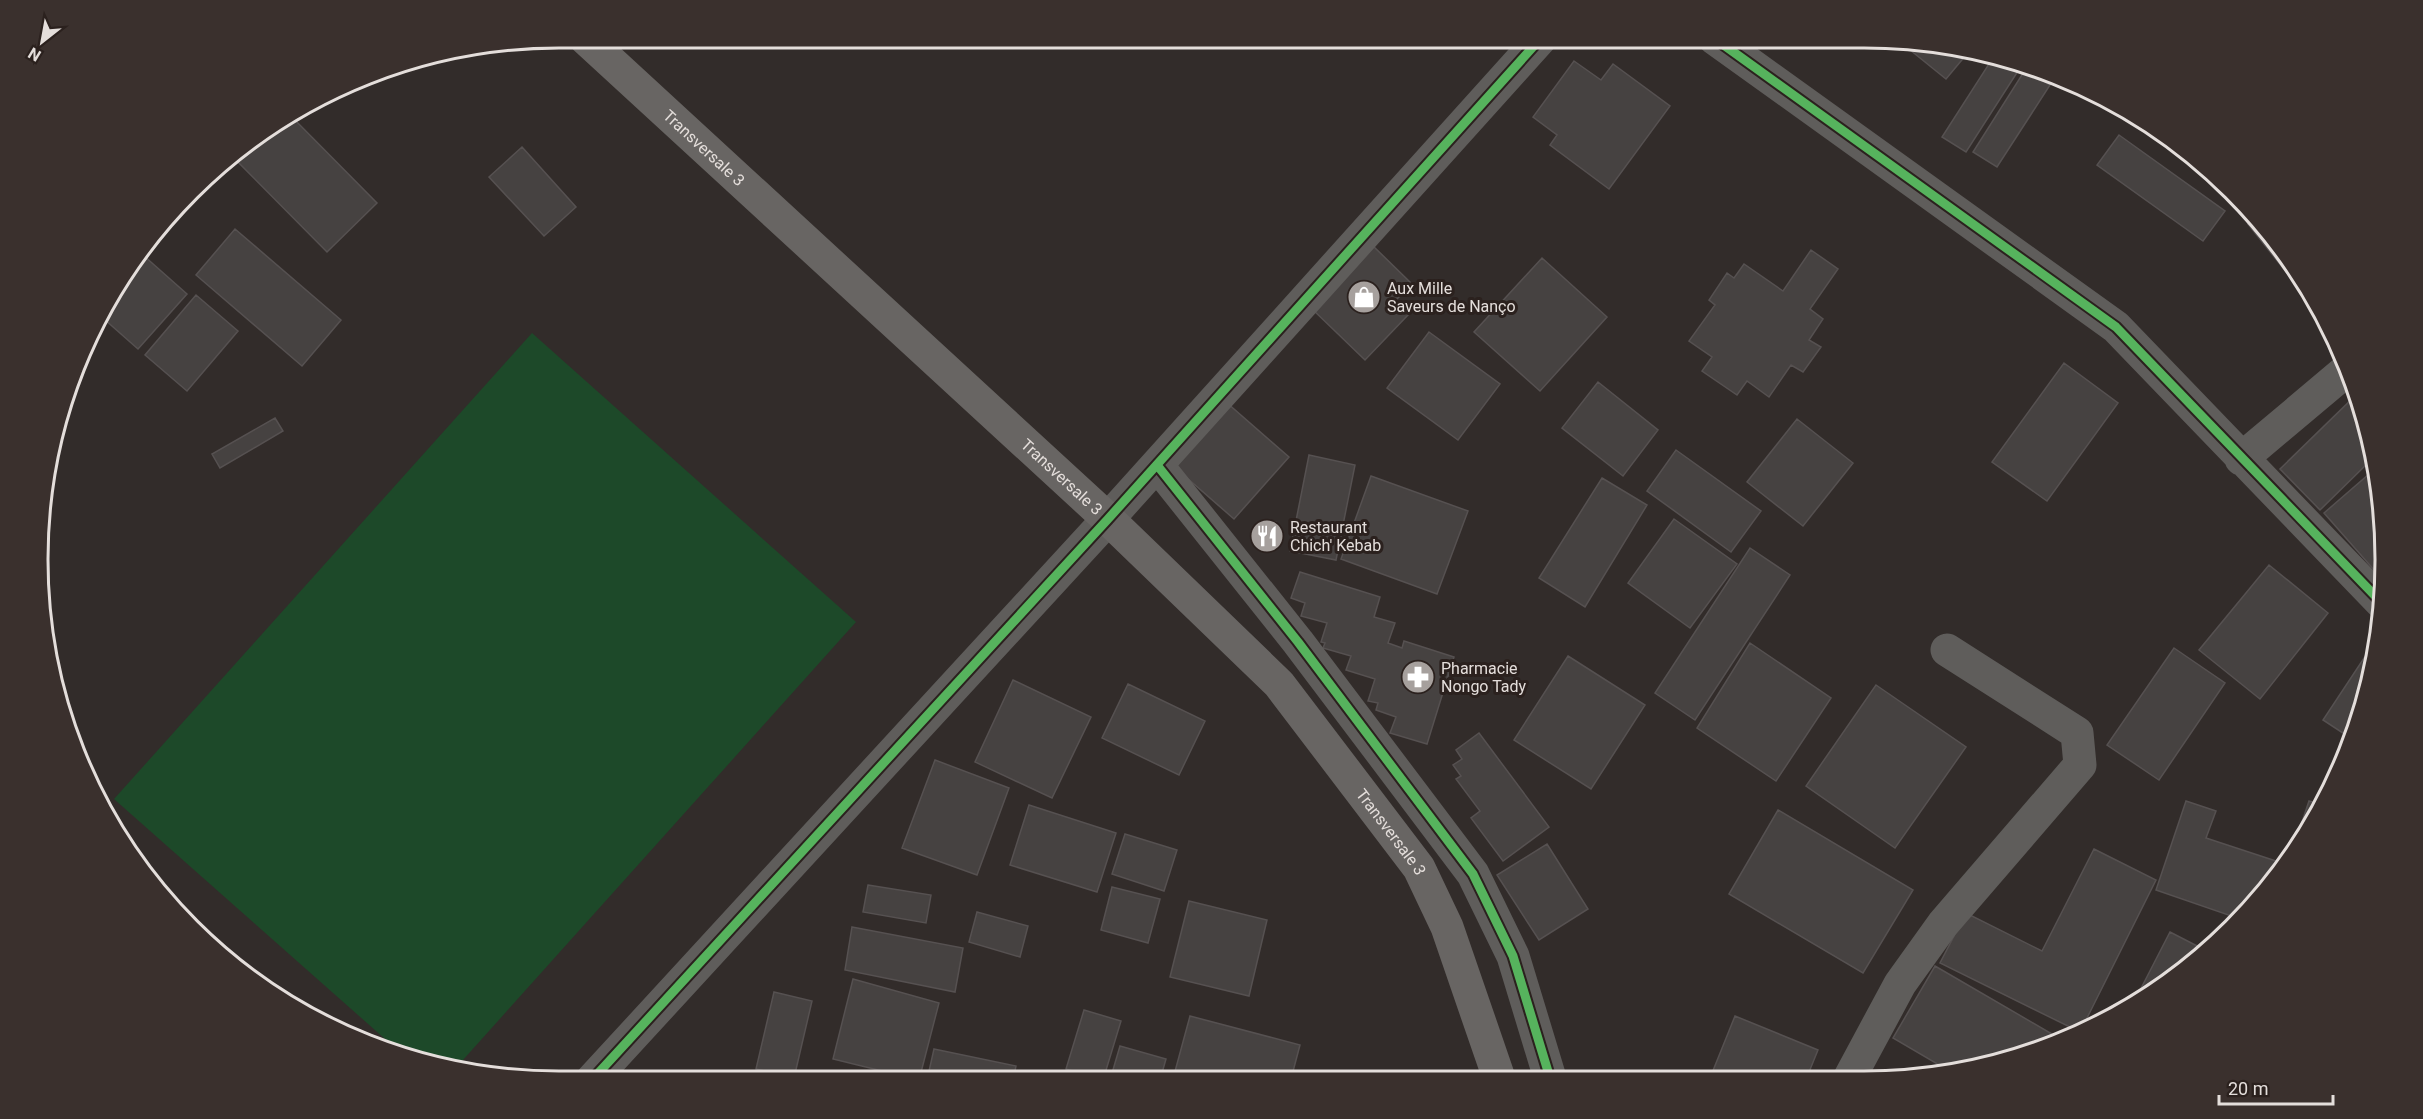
<svg xmlns="http://www.w3.org/2000/svg" width="2423" height="1119" viewBox="0 0 2423 1119" font-family="Roboto,sans-serif">
  <style>
    .green { fill: #1d4929 }
    .building { fill: #464241; stroke: #565151; stroke-width: 1.5 }
    .lines { fill: none; stroke-linecap: round; stroke-linejoin: round }
    .minor { stroke: #5f5d5b; stroke-width: 33 }
    .major { stroke: #686563; stroke-width: 33 }
    .cycleway-casing { stroke: #2b211e; stroke-width: 13 }
    .cycleway { stroke: #56b35d; stroke-width: 9 }
    .labels { text-anchor: middle; dominant-baseline: central; stroke-width: 6; stroke-linejoin: round; paint-order: stroke }
    .street-label { font-size: 16px; fill: #e4dedb; stroke: #2b211e }
    .poi-label { font-size: 16px; fill: #e4dedb; stroke: #2b211e; text-anchor: start }
    .rim { fill: none; stroke: #e4dedb; stroke-width: 3 }
  </style>
  <rect width="100%" height="100%" fill="#322c2a"/>
  <path class="green" d="M532,333L856,622L454,1070L402,1054L114,799Z"/>
  <path class="building" d="M1899,41L1965,47L1971,49L1946,79Z
    M1994,56L2008,60L2020,68L1966,152L1942,137Z
    M1574,61L1601,80L1613,64L1670,106L1609,189L1550,145L1557,135L1533,117Z
    M2025,70L2050,85L1997,167L1973,152Z
    M289,114L377,203L327,252L231,155Z
    M2119,135L2225,211L2203,241L2097,165Z
    M522,147L576,207L544,236L489,177Z
    M2255,218L2297,269L2304,283L2298,287L2248,224Z
    M235,229L341,320L302,366L196,275Z
    M1370,243L1412,284L1395,301L1408,315L1365,360L1309,306Z
    M1811,250L1838,269L1810,309L1823,319L1809,340L1821,347L1803,372L1791,365L1769,397L1747,381L1737,395L1702,371L1712,357L1689,341L1715,305L1709,300L1727,273L1734,278L1744,264L1783,291Z
    M143,255L187,294L138,349L104,319L97,327L107,299Z
    M1542,258L1607,317L1540,391L1474,332Z
    M196,295L238,331L187,391L145,355Z
    M1429,332L1500,384L1458,440L1387,388Z
    M2064,363L2118,403L2047,501L1992,462Z
    M1598,382L1658,430L1623,476L1562,428Z
    M2356,395L2375,456L2320,510L2280,469Z
    M1226,402L1289,457L1234,519L1171,464Z
    M275,418L283,431L220,468L212,454Z
    M1797,419L1853,463L1803,526L1747,482Z
    M1676,450L1761,511L1731,552L1647,491Z
    M1309,455L1355,465L1336,560L1290,551Z
    M2376,468L2385,559L2382,579L2324,513Z
    M1371,476L1468,511L1437,594L1341,559Z
    M1602,478L1647,505L1585,607L1539,578Z
    M1674,519L1737,564L1690,628L1628,583Z
    M1750,548L1790,575L1695,720L1655,693Z
    M2269,565L2328,613L2260,699L2199,650Z
    M1300,572L1380,597L1374,617L1395,623L1388,643L1402,648L1404,641L1454,657L1427,744L1390,733L1396,717L1376,710L1378,703L1368,701L1375,679L1346,670L1351,656L1323,648L1325,643L1321,642L1327,623L1301,616L1305,603L1291,598Z
    M1750,643L1831,698L1776,781L1697,728Z
    M2174,648L2225,683L2159,780L2107,745Z
    M2366,655L2375,661L2352,739L2323,720Z
    M1568,656L1645,705L1591,789L1514,740Z
    M1013,680L1091,717L1052,798L975,762Z
    M1128,684L1205,721L1179,775L1102,738Z
    M1876,685L1966,747L1895,848L1806,786Z
    M1479,733L1549,827L1503,861L1471,818L1480,811L1456,779L1461,776L1453,765L1462,759L1456,750Z
    M935,760L1009,788L977,875L902,848Z
    M2186,801L2216,811L2206,838L2285,864L2278,877L2237,918L2156,890Z
    M2309,801L2320,804L2292,852Z
    M1029,805L1116,833L1097,892L1010,865Z
    M1778,810L1913,890L1863,973L1729,894Z
    M1125,834L1177,850L1164,891L1112,874Z
    M1547,844L1588,909L1539,940L1497,875Z
    M2094,849L2156,880L2080,1032L1940,963L1966,913L2042,951Z
    M868,885L931,895L926,923L863,912Z
    M1112,887L1160,899L1148,943L1101,930Z
    M1189,901L1267,920L1249,996L1170,977Z
    M977,912L1028,926L1020,957L969,942Z
    M852,927L963,948L955,992L845,970Z
    M2170,932L2205,950L2182,973L2135,1000Z
    M1935,966L2064,1041L1951,1072L1893,1038Z
    M853,979L939,1003L919,1080L833,1059Z
    M774,992L812,1001L794,1078L756,1069Z
    M1084,1010L1121,1021L1103,1080L1066,1069Z
    M1190,1016L1300,1045L1291,1079H1189L1174,1075Z
    M1735,1016L1818,1050L1807,1077L1710,1078Z
    M1120,1046L1166,1059L1160,1080H1110Z
    M934,1049L1016,1066L1013,1080H927Z"/>
  <g class="lines">
    <path class="minor" d="M1714,38L2116,327L2381,602
      M2241,459L2348,369
      M1157,465L1298,642L1473,874L1513,956L1550,1078
      M1850,1077L1900,984L1943,924L2080,765L2077,733L1947,650
      M591,1081L1108,519L1541,38"/>
    <path class="major" id="s1" d="M585,38L1108,519L1279,684L1419,868L1447,927L1499,1078"/>
    <g class="cycleway-casing">
      <path id="cycleway" d="M1714,38L2116,327L2381,602
        M1157,465L1298,642L1473,874L1513,956L1550,1078
        M591,1081L1108,519L1541,38"/>
    </g>
    <use href="#cycleway" class="cycleway"/>
  </g>
  <defs>
    <g id="shop-disc" transform="scale(1.725)"><circle r="9.5" fill="#a6a09d" stroke="#2b211e"/><path d="M-5-2.5h2.3a2.7 3.5 0 0 1 5.4 0H5L5.5 6h-11ZM-1.5-2.5h3a1.5 2.3 0 0 0-3 0Z" fill="#fff"/></g>
    <g id="restaurant-disc" transform="scale(1.725)"><circle r="9.5" fill="#a6a09d" stroke="#2b211e"/><path d="M-5-6h1v4h1v-4h1v4h1v-4h1v5L-1.5 .5V6h-2V.5L-5-1ZM5-6V6H3V1.5H1.5Q1.5-4 5-6Z" fill="#fff"/></g>
    <g id="pharmacy-disc" transform="scale(1.725)"><circle r="9.5" fill="#a6a09d" stroke="#2b211e"/><path d="M-2-6h4v4h4v4h-4v4h-4v-4h-4v-4h4Z" fill="#fff"/></g>
  </defs>
  <g fill-rule="evenodd">
    <use href="#shop-disc" x="1364" y="297"/>
    <use href="#restaurant-disc" x="1267" y="536"/>
    <use href="#pharmacy-disc" x="1418" y="677"/>
  </g>
  <g class="labels">
    <g class="street-label">
      <text stroke="none"><textPath href="#s1" startOffset="162">Transversale 3</textPath></text>
      <text stroke="none"><textPath href="#s1" startOffset="648">Transversale 3</textPath></text>
      <text stroke="none"><textPath href="#s1" startOffset="1134">Transversale 3</textPath></text>
    </g>
    <g class="poi-label">
      <text x="1387" y="288">Aux Mille<tspan x="1387" dy="18">Saveurs de Nanço</tspan></text>
      <text x="1290" y="527">Restaurant<tspan x="1290" dy="18">Chich' Kebab</tspan></text>
      <text x="1441" y="668">Pharmacie<tspan x="1441" dy="18">Nongo Tady</tspan></text>
    </g>
  </g>
  <path d="M0 0H2423V1119H0ZM559 48H1864A511 511 0 0 1 2375 559V560A511 511 0 0 1 1864 1071H559A511 511 0 0 1 48 560V559A511 511 0 0 1 559 48Z" fill="#3a302d" fill-rule="evenodd"/>
  <path class="rim" d="M559 48H1864A511 511 0 0 1 2375 559V560A511 511 0 0 1 1864 1071H559A511 511 0 0 1 48 560V559A511 511 0 0 1 559 48Z"/>
  <g transform="translate(42 42) rotate(211)" stroke="#2b211e" stroke-width="4.5" paint-order="stroke">
  <path d="M0-4.5L10 22L0 15L-10 22Z" fill="#e4dedb"/>
  <text y="-9" font-size="16" font-weight="bold" text-anchor="middle" fill="#e4dedb">N</text>
  </g>
  <path d="M2219 1095v9h114v-9" fill="none" stroke="#e4dedb" stroke-width="3"/>
  <text x="2228" y="1095" font-size="18" fill="#e4dedb" stroke="#2b211e" stroke-width="4.5" paint-order="stroke">20 m</text>
</svg>
